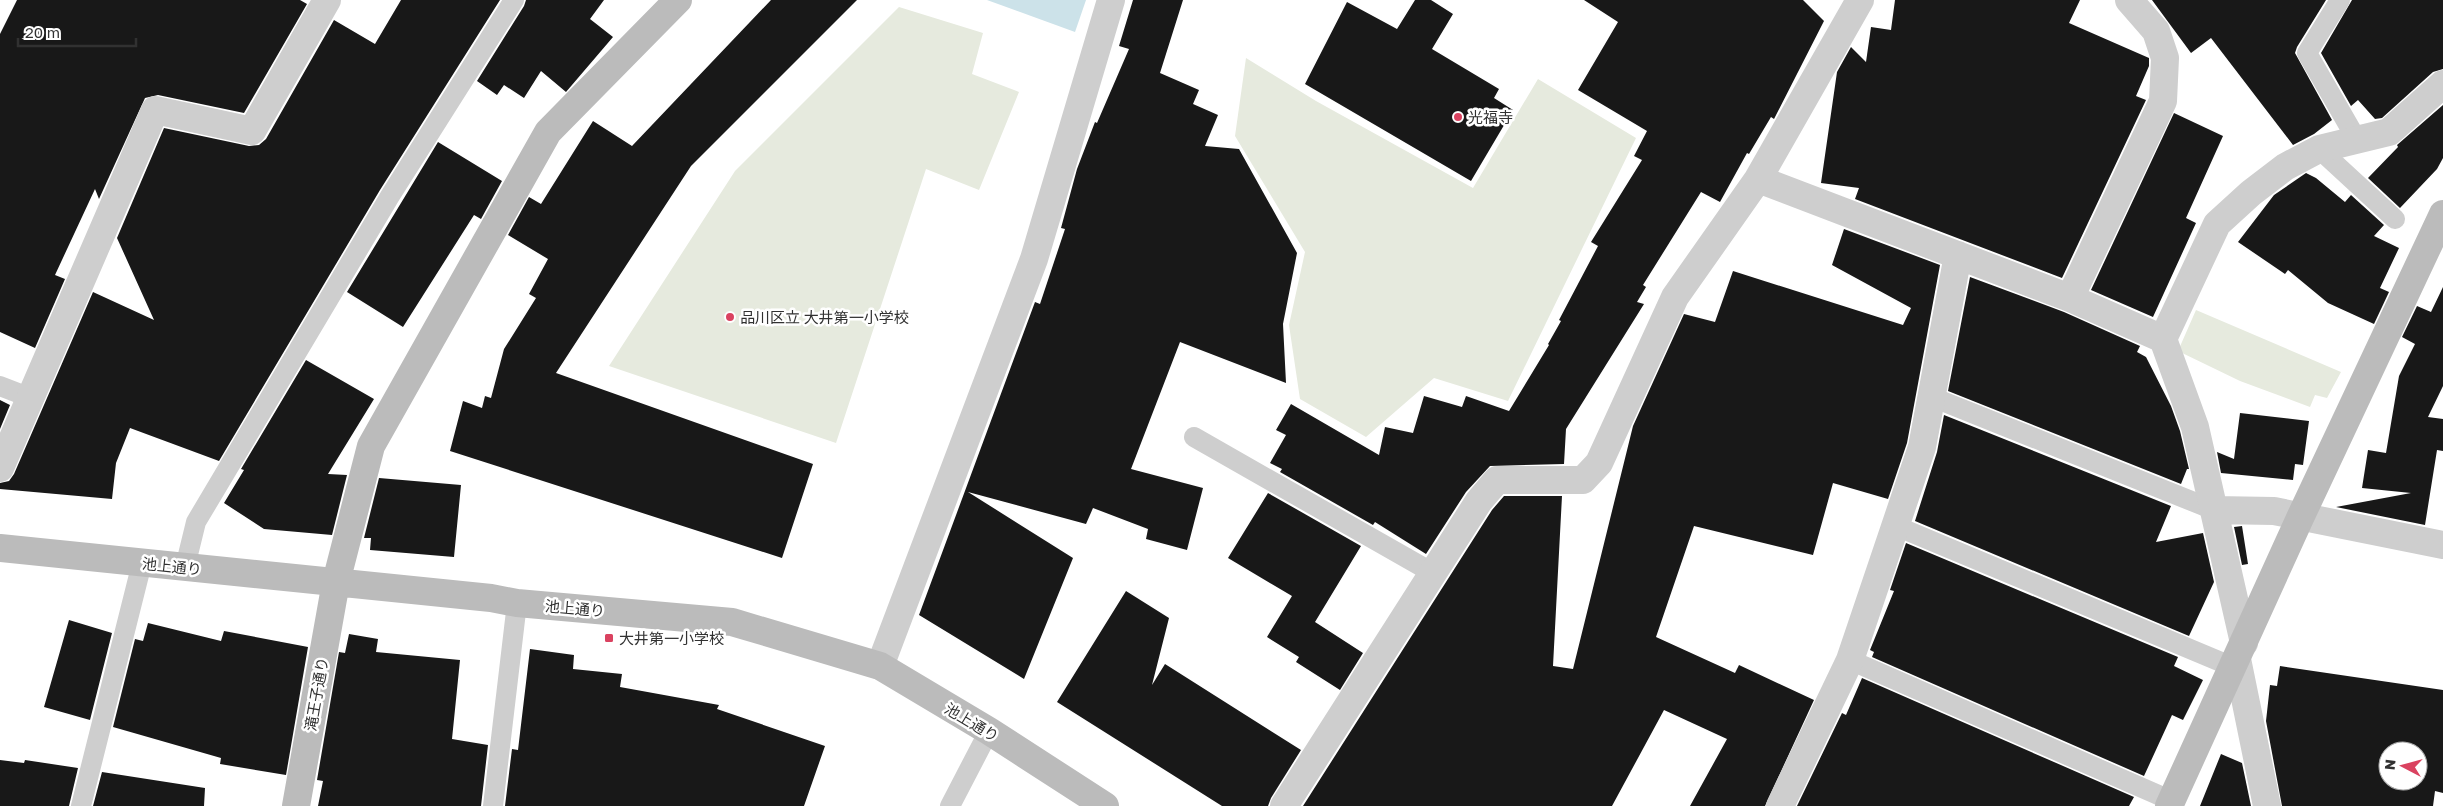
<svg xmlns="http://www.w3.org/2000/svg" width="2443" height="806" viewBox="0 0 2443 806" font-family="'Golos Text','Noto Sans JP',sans-serif">
  <style>
    .green { fill: #e6eade }
    .water { fill: #cce2e9 }
    .building { fill: #181818; fill-rule: evenodd }
    .lines { fill: none; stroke-linecap: round; stroke-linejoin: round }
    .lane { stroke: #cecece; stroke-width: 20 }
    .street { stroke: #cecece; stroke-width: 28 }
    .secondary { stroke: #bbb; stroke-width: 28 }
    .poi-dot { fill: #da4260; stroke: #fff; stroke-width: 2 }
    .labels { text-anchor: middle; dominant-baseline: central; stroke-width: 5; stroke-linejoin: round; paint-order: stroke }
    .poi-label { font-size: 15px; fill: #313131; stroke: #fff; text-anchor: start }
    .street-label { font-size: 15px; fill: #313131; stroke: #fff }
  </style>
  <rect width="100%" height="100%" fill="#fff"/>
  <path class="green" d="M899,7L983,33L972,74L1019,92L979,190L926,169L836,443L609,366L735,171Z
    M1246,58L1316,101L1473,188L1538,79L1636,138L1508,401L1434,378L1366,437L1300,399L1289,325L1305,252L1235,136Z
    M2196,310L2341,372L2327,398L2315,395L2310,407L2240,381L2178,351Z"/>
  <path class="water" d="M987,0H1086L1075,32Z"/>
  <path class="building" d="M17,0H300L307,4L244,113L158,95L145,98L99,199L95,189L55,275L65,279L35,348L0,332V34Z
    M401,0H500L380,190L219,461L130,428L116,463L112,499L0,489V483L9,481L14,474L93,292L154,320L117,238L164,128L249,146L259,145L266,139L334,20L375,44Z
    M526,0H604L590,19L613,37L566,92L541,71L524,98L504,85L497,95L477,81L524,6Z
    M771,0H857L691,166L556,373L813,464L782,558L450,451L463,401L482,408L485,396L491,398L504,349L536,298L529,294L548,259L508,235L529,197L541,204L593,121L632,146Z
    M1133,0H1183L1160,73L1199,90L1193,104L1218,115L1205,146L1239,149L1297,253L1283,324L1286,383L1180,342L1131,469L1203,488L1187,550L1146,539L1148,529L1093,508L1086,524L968,492L1073,558L1024,679L919,615L1035,302L1040,304L1065,229L1061,228L1077,169L1095,122L1097,123L1129,49L1119,46Z
    M1415,0H1431L1453,14L1432,49L1499,89L1494,98L1513,110L1471,181L1305,84L1347,2L1397,29Z
    M1584,0H1803L1824,21L1774,119L1771,117L1749,154L1747,153L1720,202L1701,192L1643,285L1646,287L1637,302L1644,304L1566,429L1564,464L1490,466L1466,492L1426,554L1375,522L1373,525L1280,472L1282,469L1270,463L1286,435L1276,430L1291,404L1379,455L1385,427L1413,433L1424,396L1462,407L1466,396L1509,411L1549,345L1548,344L1561,321L1559,320L1598,246L1591,242L1642,160L1634,156L1647,131L1578,90L1618,22Z
    M1895,0H2080L2069,23L2149,58V66L2136,96L2146,100L2062,278L1855,199L1859,188L1821,183L1837,72L1851,47L1866,62L1871,27L1891,30Z
    M2152,0H2326L2297,47L2295,53L2332,120L2314,134L2293,145L2211,38L2191,53Z
    M2352,0H2443V69L2433,72L2382,118L2375,119L2358,100L2351,106L2321,53Z
    M2443,105V158L2437,169L2400,208L2368,178L2398,147L2397,145Z
    M2174,113L2223,136L2186,218L2196,223L2153,317L2091,290Z
    M438,142L502,181L481,219L474,215L403,327L347,292Z
    M2306,173L2316,178L2345,202L2351,195L2384,225L2374,236L2399,248L2380,288L2389,292L2374,324L2328,303L2288,270L2285,274L2238,242L2274,195Z
    M1844,229L1940,265L1907,443L1888,499L1833,483L1813,555L1694,526L1656,637L1735,673L1739,665L1814,700L1765,806H1690L1727,739L1664,710L1612,806H1303L1492,510L1504,496H1562L1553,666L1573,669L1633,426L1684,314L1715,322L1733,271L1903,325L1911,308L1832,265Z
    M1970,277L2064,312L2140,346L2137,352L2146,357L2171,406L2180,431L2189,469H2187L2181,484L1948,391Z
    M2443,287V386L2428,417L2443,419V451L2437,450L2425,525L2336,507L2411,493L2362,488L2368,450L2386,453L2399,376L2415,344L2402,337L2417,306L2431,312Z
    M306,360L374,399L328,474L347,475L332,535L264,529L224,503L244,470L241,469Z
    M0,400L10,405L0,429Z
    M2240,413L2309,421L2303,465L2295,464L2293,480L2221,473L2217,452L2234,459Z
    M1944,415L2171,506L2156,542L2203,533L2214,582L2189,636L1915,521L1937,452Z
    M379,478L461,485L454,557L370,550L371,538H364Z
    M1268,493L1361,546L1315,622L1363,653L1340,690L1296,662L1299,657L1267,637L1292,596L1228,558Z
    M2242,526L2248,564L2242,565L2234,527Z
    M1906,543L2178,657L2174,666L2203,680L2183,720L2172,715L2144,776L1872,657L1874,652L1870,650L1894,591L1890,590Z
    M1126,591L1169,618L1152,685L1165,664L1301,750L1271,798L1268,806H1222L1057,702Z
    M69,620L112,633L90,720L44,707Z
    M148,623L221,641L224,631L308,647L286,775L220,764L221,758L113,727L135,639L143,641Z
    M349,634L378,639L376,652L460,660L452,739L488,745L481,806H318L323,781L317,780L339,652L345,653Z
    M530,649L574,655L573,669L622,674L620,687L719,705L717,709L825,746L804,806H505L512,749L518,750Z
    M2280,666L2443,690V793L2435,791L2433,806H2282L2266,721L2270,685L2277,686ZM2388,751H2418V781H2388Z
    M1862,678L2134,797L2129,806H1797L1842,713L1846,715Z
    M2221,754L2242,763L2251,806H2200Z
    M0,760L24,763L25,760L78,768L69,806H0Z
    M102,772L205,788L204,806H93Z"/>
  <g class="lines">
    <path class="lane" d="M2340,0L2307,53L2357,140
      M2319,149L2395,219
      M0,386L31,398
      M1932,397L2214,510
      M1194,437L1433,573
      M1896,526L2233,667
      M185,567L196,522L390,196L514,0
      M1850,660L2172,801
      M81,806L142,563
      M493,806L517,603
      M950,806L989,731"/>
    <path class="street" d="M1758,179L1860,0
      M2070,298L2163,101L2165,58L2156,31L2129,0
      M2163,339L2217,224L2251,193L2285,167L2319,149L2389,132L2443,84
      M0,468L155,110L252,131L327,0
      M2214,510L2274,511L2443,545
      M2237,659L2267,806
      M880,666L1034,259L1111,0
      M1284,806L1479,501L1497,480H1583L1599,463L1675,297L1758,179L2070,298L2163,339L2195,427L2244,643
      M1780,806L1850,660L1922,447L1958,255"/>
    <path class="secondary" d="M0,548L491,598L517,603L732,622L880,666L989,731L1105,806
      M296,806L336,582L371,446L548,132L678,0
      M2169,806L2300,518L2443,214"/>
  </g>
  <g class="poi-dot">
    <circle cx="1458" cy="117" r="5"/>
    <circle cx="730" cy="317" r="5"/>
    <rect x="604" y="633" width="10" height="10" rx="2.5"/>
  </g>
  <g class="labels">
    <g class="poi-label">
      <text x="1468" y="117">光福寺</text>
      <text x="740" y="317">品川区立 大井第一小学校</text>
      <text x="619" y="638">大井第一小学校</text>
    </g>
    <g class="street-label">
      <text transform="translate(172 566) rotate(6)">池上通り</text>
      <text transform="translate(575 608) rotate(5)">池上通り</text>
      <text transform="translate(316 694) rotate(-80)">滝王子通り</text>
      <text transform="translate(972 722) rotate(31)">池上通り</text>
    </g>
  </g>
  <g transform="translate(2403 766) rotate(276)"><circle r="24" fill="#ffffff" stroke="#adadad"/>
  <path d="M0-4L9 19L0 12L-9 19Z" fill="#da4260"/>
  <text y="-8" font-size="14" font-weight="bold" text-anchor="middle" fill="#313131">N</text>
  </g>
  <path d="M18 38v8h118v-8" fill="none" stroke="#313131" stroke-width="2.5"/>
  <text x="25" y="38" font-size="15" fill="#313131" stroke="#ffffff" stroke-width="4" paint-order="stroke">20 m</text>
</svg>
